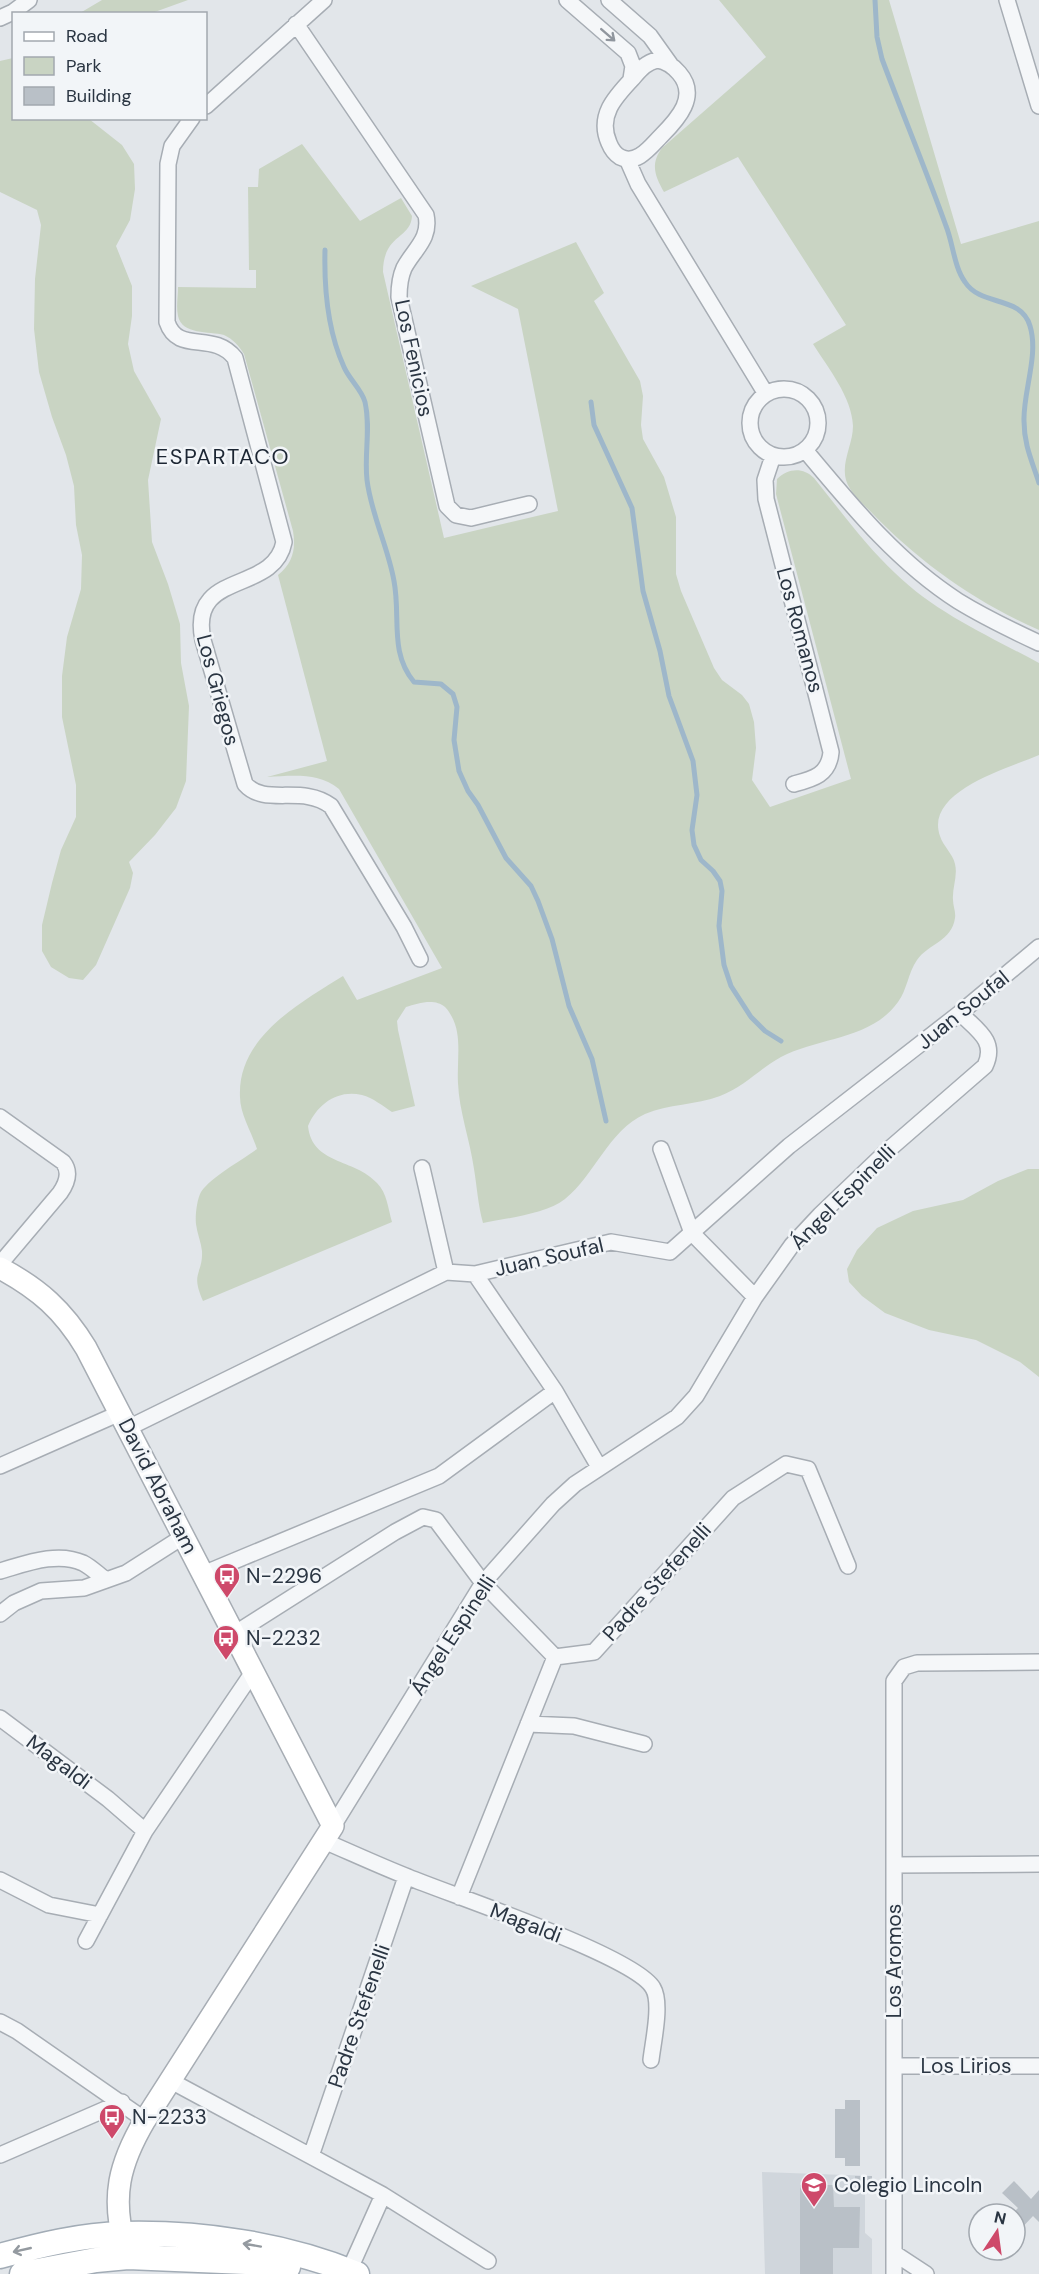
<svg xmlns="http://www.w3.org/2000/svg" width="1039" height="2274" viewBox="0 0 1039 2274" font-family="'DM Sans',sans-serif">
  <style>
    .built { fill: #d0d6dc }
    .green { fill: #c9d4c3 }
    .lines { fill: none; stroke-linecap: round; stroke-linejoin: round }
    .stream { stroke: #9eb7ca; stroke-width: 5 }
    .building { fill: #b9c0c7 }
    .minor-casing { stroke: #a7adb4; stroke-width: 18 }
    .secondary-casing { stroke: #a7adb4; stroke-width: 24 }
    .primary-casing { stroke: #a2acb6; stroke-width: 27 }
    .minor { stroke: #f5f7f9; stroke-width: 15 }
    .secondary { stroke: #fff; stroke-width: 21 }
    .primary { stroke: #fff; stroke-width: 24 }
    .oneway { stroke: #90969e }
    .oneway2 { stroke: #949aa0 }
    .labels { text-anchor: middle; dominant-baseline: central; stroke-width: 5; stroke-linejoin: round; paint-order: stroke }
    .street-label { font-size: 21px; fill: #2a3542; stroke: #f2f5f8 }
    .poi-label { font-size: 21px; fill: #2a3542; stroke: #f2f5f8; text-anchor: start }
    .neighbourhood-label { font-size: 22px; letter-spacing: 1.5px; fill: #1c2633; stroke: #f2f5f8 }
  </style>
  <rect width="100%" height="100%" fill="#e2e6ea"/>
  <path class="built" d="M762,2172L872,2176V2184H865V2233L872,2239V2274H765Z"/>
  <path class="green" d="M102,0H188L152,13H80Z
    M719,0H889L961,244L1039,221V630C975,602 919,562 871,512C862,503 850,493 846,480C841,462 853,444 853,426C852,397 828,368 813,344L846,325L738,157L664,192C655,176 650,164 662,148L766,57Z
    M13,58L14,118L89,119L122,145L134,164L135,189L130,220L116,246L132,286V316L128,344L134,371L161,419L148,480L152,542L168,584L180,624L181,663L189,706L186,781L176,808L155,835L129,862L133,873L130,888L96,965L83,980L69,978L51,967L42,951V925L52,883L61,850L76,817V785L62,717V676L67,637L81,589L82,555L76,525L74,486L66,455L52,417L39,372L34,329L35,279L41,225L37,210L0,192V61Z
    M302,144L360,221L401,198L412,216C411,239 383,234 383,272L444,538L558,511L518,309L471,286L576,242L604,293L594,301L640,381L643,396L641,425L643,439L664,477L676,517V574L681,591L714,668L722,680L742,695L749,704L754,722L756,748L752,780L770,807L851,779L776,494L777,479C788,468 803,467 814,478C840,510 865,545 895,573C936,613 989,636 1039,663V755C1009,768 924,791 940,836C943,846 953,854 955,864C958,876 952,888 953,900C953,906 956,912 955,918C952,941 928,944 917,960C908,973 907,990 898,1002C871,1040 819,1037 781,1057C759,1069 744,1087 720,1096C696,1105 668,1104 645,1114C608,1131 595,1175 565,1199C546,1214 507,1218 483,1223C478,1205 477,1187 474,1169C470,1140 459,1111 458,1083C457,1066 460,1048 457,1032C456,1024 451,1013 445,1007C435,998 418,1003 406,1007L397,1021L398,1030L415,1106L392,1112C383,1106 373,1098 362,1095C338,1089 317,1104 308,1126C312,1165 354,1158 377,1183C387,1193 388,1208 392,1222L203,1301C190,1272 203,1275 202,1251C201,1242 197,1233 196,1224C195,1216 197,1199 201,1192C212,1176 241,1161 257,1149C252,1133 240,1114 240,1097C237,1037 300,1003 343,976L357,1000L442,968L339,789C318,772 292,776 267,777L327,761L278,575C293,563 296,549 293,531L244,354C239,346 233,339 224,335C209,331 182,335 178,316C176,307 178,296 178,287L256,288V270H249L248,187H258L259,169Z
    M1028,1169H1039V1377L1020,1362L976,1340L929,1330L885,1313L862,1296L849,1282L847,1269L857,1250L877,1228L913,1211L963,1200L998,1181Z"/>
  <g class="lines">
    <path class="stream" d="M875,0L877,37L882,59C903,115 926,170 946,226C953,243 954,267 965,282C981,307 1021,295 1030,326C1039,355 1023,392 1024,421C1024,445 1032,461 1039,483
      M325,250C324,289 328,332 344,367C349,379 362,390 365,402C371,428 364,454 367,480C371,514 388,547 394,581C401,617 389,652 414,682L441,684L453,694L457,707L454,740L459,771L468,791L478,805L506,858L531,886L538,901L552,939L569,1006L592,1059L606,1121
      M591,402L594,425L632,508L643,591L660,651L669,696L693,761L697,795L692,830L694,845L701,860L713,871L720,881L722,891L719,926L724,965L731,986L751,1017L765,1031L781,1041"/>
  </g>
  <path class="building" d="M845,2100H860V2166H845V2158H835V2109H845Z
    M855,2176H872V2184L855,2183Z
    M1014,2181L1031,2199L1039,2190V2222L1033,2216L1015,2235V2214H1012L1018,2208L1002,2193Z
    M800,2185H833L834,2207H860L859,2248H833V2274H800Z"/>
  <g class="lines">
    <g class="minor-casing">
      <path id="minor" d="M567,0L628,53L633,66L631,79
        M609,0L650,36L670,64
        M1007,0L1039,106
        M0,18L13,12L29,0
        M296,24L426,215C431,239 414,249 404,268C400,277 399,287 399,297L447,506L456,515L471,518L529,504
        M657,60C666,61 673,66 679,73C699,96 678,119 661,136C651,146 637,166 620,157C615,154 611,148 609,143C597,116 615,97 632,79C640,70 645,63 657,60Z
        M206,106L324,0
        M192,118L172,146L168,164L167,322C178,355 213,330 235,358L284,542C274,595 188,569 203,640L245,784C265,807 302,784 331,806L404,927L420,959
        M627,159L638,184L766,394
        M750 423a34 34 0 1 1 68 0a34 34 0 1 1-68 0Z
        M805,450C851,505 897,562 958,601C984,617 1011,630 1039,643
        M773,456L765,480L766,499L831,752C829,775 813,779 794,784
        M0,1117L63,1162C71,1172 67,1183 60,1193L0,1264
        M661,1149L692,1233L755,1297
        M422,1168L446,1272
        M555,1391L599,1467
        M128,1428L446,1272L475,1274L611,1242L670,1252L789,1146L960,1013L1039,947
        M0,1466L120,1413
        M0,1571C25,1564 57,1551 83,1563C91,1567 99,1575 106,1580
        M203,1574L439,1476L555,1391L475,1274
        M0,1614L14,1603L41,1591L84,1588L126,1573L184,1536
        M234,1634L395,1532L423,1517L436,1520L483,1583L555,1657
        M0,1718L108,1799L145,1831
        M528,1724L574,1726L644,1744
        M333,1826L483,1583L553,1504L575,1484L677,1417L696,1396L755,1297L792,1245L820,1215L886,1152L985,1066C997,1041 977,1030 960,1013
        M324,1841C352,1853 380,1866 408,1877C451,1895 635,1956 653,1988C662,2003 653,2042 651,2060
        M894,1865L1039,1864
        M0,1880L49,1905L100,1915
        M459,1897L555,1657L594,1652L733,1498L786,1464L808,1469L848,1566
        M86,1941L145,1831L253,1672
        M0,2022L17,2031L145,2120
        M894,2066H1039
        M171,2081L383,2195L488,2261
        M0,2155L122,2102
        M311,2156L406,1877
        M894,2253L926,2274
        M349,2271L383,2195
        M894,2274V1681L904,1667L917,1663L1039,1662"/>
    </g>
    <g class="secondary-casing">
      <path id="secondary" d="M0,1268C39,1289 63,1310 86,1348L333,1826L145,2120C119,2164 111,2197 125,2247"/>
    </g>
    <g class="primary-casing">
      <path id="primary" d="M0,2256C40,2245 81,2235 122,2234C200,2232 284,2244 357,2274
        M22,2274L96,2260L128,2257L246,2262L288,2267"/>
    </g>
    <use href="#minor" class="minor"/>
    <use href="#secondary" class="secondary"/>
    <use href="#primary" class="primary"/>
  </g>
  <defs><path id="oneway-shaft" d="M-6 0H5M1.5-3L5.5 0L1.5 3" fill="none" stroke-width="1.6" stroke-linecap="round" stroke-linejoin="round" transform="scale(1.5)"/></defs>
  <use class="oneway" href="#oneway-shaft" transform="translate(608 35) rotate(41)"/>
  <g class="oneway2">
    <use href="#oneway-shaft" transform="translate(252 2245) rotate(-170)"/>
    <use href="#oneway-shaft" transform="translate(22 2250) rotate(167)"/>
  </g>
  <defs>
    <g id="bus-pin" transform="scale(1.35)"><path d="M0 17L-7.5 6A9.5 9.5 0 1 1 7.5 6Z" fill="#ce496a" stroke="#f2f5f8"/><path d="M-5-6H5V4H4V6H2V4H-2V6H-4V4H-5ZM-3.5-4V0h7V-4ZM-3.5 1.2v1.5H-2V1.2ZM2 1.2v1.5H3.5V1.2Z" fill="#fff"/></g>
    <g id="school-pin" transform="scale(1.35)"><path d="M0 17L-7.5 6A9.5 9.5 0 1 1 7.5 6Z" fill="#ce496a" stroke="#f2f5f8"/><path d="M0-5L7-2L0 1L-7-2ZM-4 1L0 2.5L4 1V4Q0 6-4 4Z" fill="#fff"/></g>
  </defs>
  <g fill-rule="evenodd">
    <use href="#bus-pin" x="227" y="1576"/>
    <use href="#bus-pin" x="226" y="1638"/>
    <use href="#bus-pin" x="112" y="2117"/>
    <use href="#school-pin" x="814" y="2185"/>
  </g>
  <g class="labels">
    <g class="street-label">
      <text transform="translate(414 358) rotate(78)">Los Fenicios</text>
      <text transform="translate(800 630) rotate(75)">Los Romanos</text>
      <text transform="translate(218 690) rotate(75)">Los Griegos</text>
      <text transform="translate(963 1010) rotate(-39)">Juan Soufal</text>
      <text transform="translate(843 1197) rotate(-45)">Ángel Espinelli</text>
      <text transform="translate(549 1257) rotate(-13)">Juan Soufal</text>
      <text transform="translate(158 1486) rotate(63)">David Abraham</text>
      <text transform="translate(657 1582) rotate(-48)">Padre Stefenelli</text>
      <text transform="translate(453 1635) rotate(-57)">Ángel Espinelli</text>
      <text transform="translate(59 1762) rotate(37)">Magaldi</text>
      <text transform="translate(526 1923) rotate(21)">Magaldi</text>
      <text transform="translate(894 1961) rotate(-90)">Los Aromos</text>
      <text transform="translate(359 2016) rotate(-71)">Padre Stefenelli</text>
      <text x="966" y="2066">Los Lirios</text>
    </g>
    <g class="poi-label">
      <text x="246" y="1576">N-2296</text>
      <text x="246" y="1638">N-2232</text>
      <text x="132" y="2117">N-2233</text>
      <text x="834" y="2185">Colegio Lincoln</text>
    </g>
    <g class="neighbourhood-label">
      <text x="223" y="456">ESPARTACO</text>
    </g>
  </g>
  <rect x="12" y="12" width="195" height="108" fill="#f2f5f8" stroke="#a2a8af" stroke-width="1.5"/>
  <rect x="24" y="32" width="30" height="9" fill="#ffffff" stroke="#a2a8af" stroke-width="1.5"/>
  <text x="66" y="42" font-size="18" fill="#2a3542">Road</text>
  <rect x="24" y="57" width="30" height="18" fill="#c9d4c3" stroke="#a2a8af" stroke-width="1.5"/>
  <text x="66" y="72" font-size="18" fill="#2a3542">Park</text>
  <rect x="24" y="87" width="30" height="18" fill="#b9c0c7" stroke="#a2a8af" stroke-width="1.5"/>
  <text x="66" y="102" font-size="18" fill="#2a3542">Building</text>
  <g transform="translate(997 2232) rotate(13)"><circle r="28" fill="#f2f5f8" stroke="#a2a8af" stroke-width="1.5"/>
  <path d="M0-4.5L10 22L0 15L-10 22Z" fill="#ce496a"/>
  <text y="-9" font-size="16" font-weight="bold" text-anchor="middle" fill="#2a3542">N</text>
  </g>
</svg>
